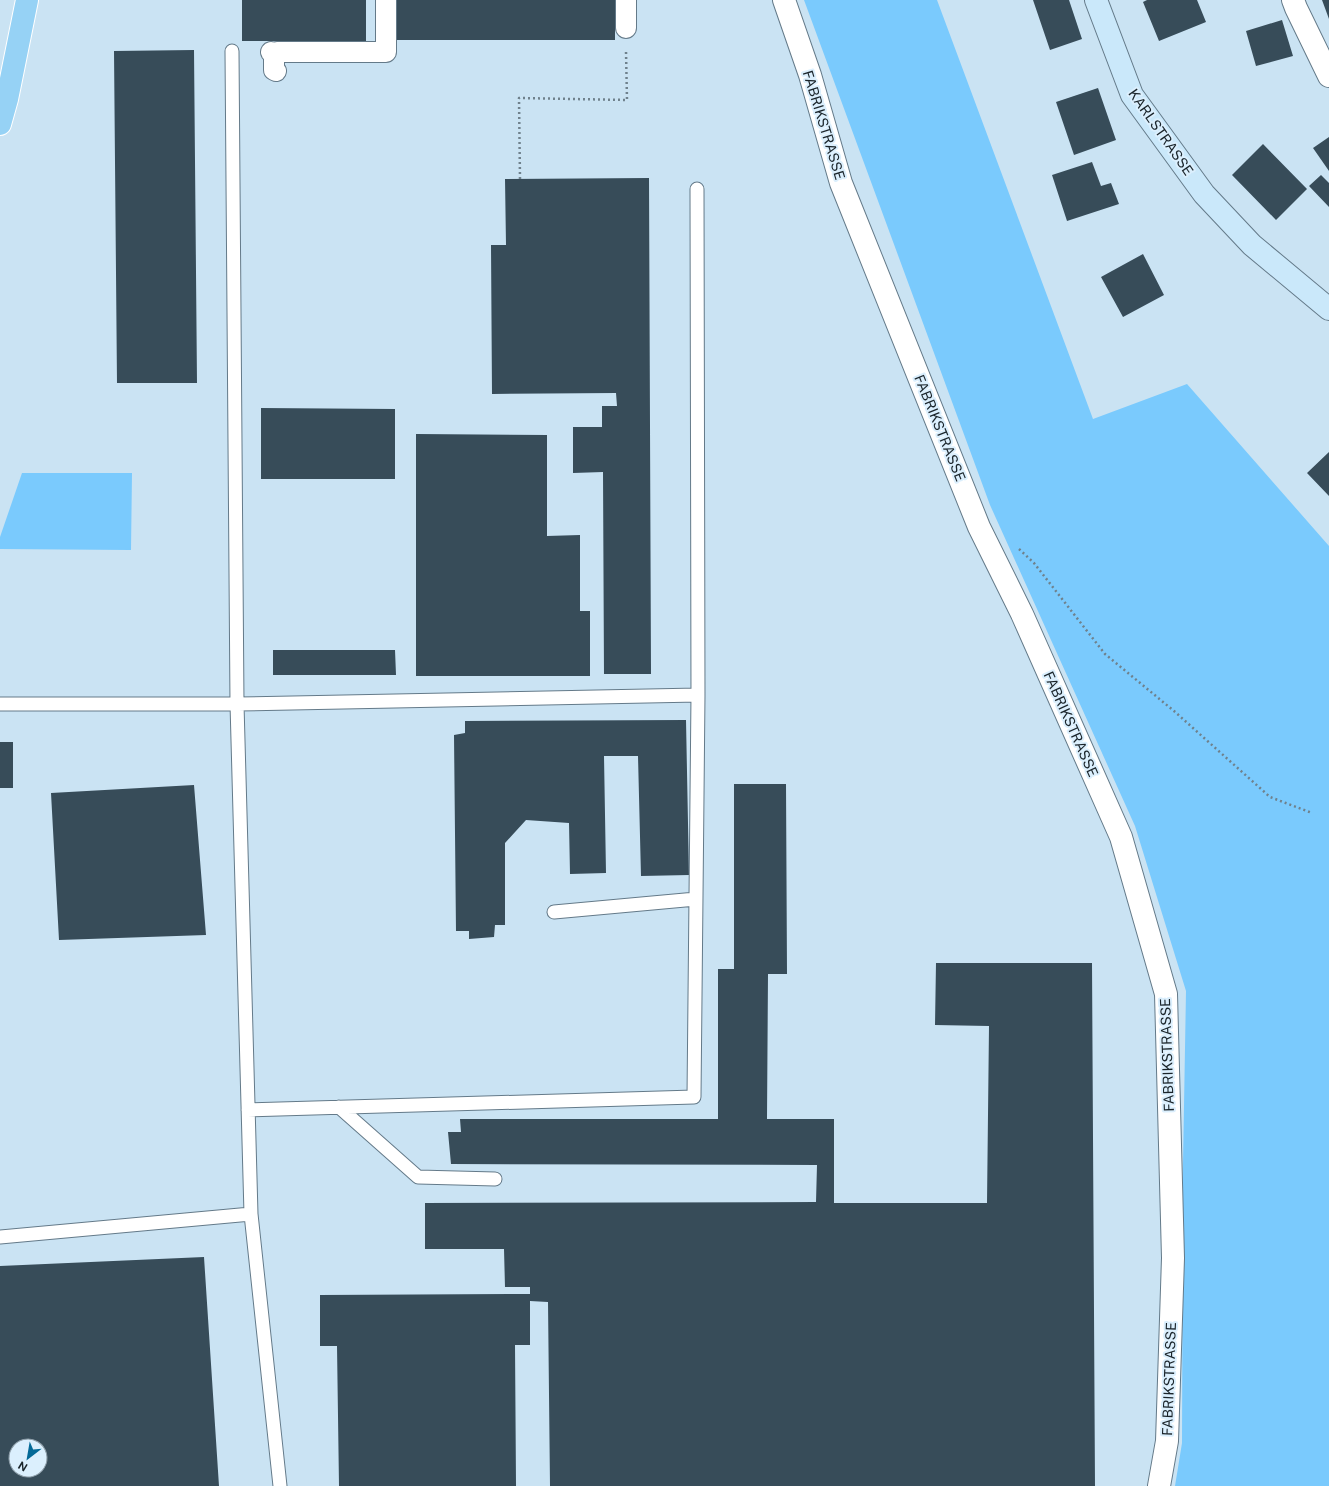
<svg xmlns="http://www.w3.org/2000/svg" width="1329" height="1486" viewBox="0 0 1329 1486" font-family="'Public Sans',sans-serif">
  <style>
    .green { fill: #7acafd }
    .building { fill: #374c59; fill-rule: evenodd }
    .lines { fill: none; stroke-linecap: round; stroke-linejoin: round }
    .service-casing { stroke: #647a89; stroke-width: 15 }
    .pedestrian-casing { stroke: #647a89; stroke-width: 22 }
    .minor-casing { stroke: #647a89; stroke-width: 24 }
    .secondary-casing { stroke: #647a89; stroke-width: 24 }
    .primary-casing { stroke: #fff; stroke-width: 24 }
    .path { stroke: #6f818c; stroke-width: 2.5; stroke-dasharray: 2 3; stroke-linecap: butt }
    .service { stroke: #fff; stroke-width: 13 }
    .pedestrian { stroke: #fff; stroke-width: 20 }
    .minor { stroke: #fff; stroke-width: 22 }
    .secondary { stroke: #cae8fa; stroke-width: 22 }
    .primary { stroke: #96d2f5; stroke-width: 22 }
    .labels { text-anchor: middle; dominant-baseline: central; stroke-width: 4; stroke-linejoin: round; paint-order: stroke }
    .street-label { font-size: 14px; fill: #1a242a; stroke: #dbeffd }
  </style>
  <rect width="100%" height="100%" fill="#cae3f3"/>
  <path class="green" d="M804,0H937L1093,419L1187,384L1329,546V1486H1175L1182,1443L1183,1164L1186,991L1135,826L990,505Z
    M22,473H132L131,550L0,549V537Z"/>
  <path class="building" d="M242,0H366V41H242Z
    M396,0H615V40H396Z
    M1033,0H1069L1082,39L1050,50Z
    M1147,0H1197L1206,22L1159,41L1143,2Z
    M1322,0H1329V19Z
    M1282,20L1293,56L1256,66L1246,31Z
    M194,50L197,383H117L114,51Z
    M1098,88L1116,140L1074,155L1056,102Z
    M1329,137V171L1313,148Z
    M1263,144L1307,189L1276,220L1232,175Z
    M1092,162L1101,186L1111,183L1119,204L1067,221L1052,175Z
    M1321,175L1329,183V207L1309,186Z
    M649,178L651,674H604L603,472L573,473V427H602V406H617L616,393L492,394L491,245H506L505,179Z
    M1143,254L1164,295L1123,317L1101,277Z
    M261,408L395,409V479H261Z
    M416,434L547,435V536L580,535V611H590V676H416Z
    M1329,452V496L1307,473Z
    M273,650H395L396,675H273Z
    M686,720L689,875L641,876L638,756H604L606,873L570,874L569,823L526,820L505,843V925H495L494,937L469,939V931H456L454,735L465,733V721Z
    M0,742H13V788H0Z
    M734,784H786L787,974H768L767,1119H834V1203H987L989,1026L935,1025L936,963H1092L1095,1486H550L548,1302L530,1301V1345H515L516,1486H339L337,1346H320V1295L530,1294V1287H505L504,1249H425V1203L816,1202L817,1165L451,1164L448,1132H461L460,1119H718V969H734Z
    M194,785L206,935L59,940L51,793Z
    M204,1257L219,1486H0V1266ZM16,1446H40V1470H16Z"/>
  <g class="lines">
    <g class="service-casing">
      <path id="service" d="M232,51L237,704L251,1214L280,1486
        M0,704H237L698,695
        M554,912L696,899
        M339,1107L418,1177L495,1179
        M248,1110L694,1097L698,695L697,189
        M0,1237L251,1214"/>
    </g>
    <g class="pedestrian-casing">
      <path id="pedestrian" d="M626,28V0
        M271,52L274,54V70L276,71
        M277,52H386V0"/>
    </g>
    <g class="minor-casing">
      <path id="minor" d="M784,0L810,75L841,183L979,527L1022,614L1121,837L1166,994L1173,1258L1167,1441L1159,1486
        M1293,0L1296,8L1329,76"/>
    </g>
    <g class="secondary-casing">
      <path id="secondary" d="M1096,0L1132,95L1204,194L1252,245L1329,309"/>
    </g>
    <g class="primary-casing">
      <path id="primary" d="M0,124L7,99L27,0"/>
    </g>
    <path class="path" d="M520,179L519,98L627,100L626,51
      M1019,549L1034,563L1105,654L1174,711L1270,797L1312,813"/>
    <use href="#service" class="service"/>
    <use href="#pedestrian" class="pedestrian"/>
    <use href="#minor" class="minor"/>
    <use href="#secondary" class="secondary"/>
    <use href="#primary" class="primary"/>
  </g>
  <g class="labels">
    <g class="street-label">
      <text transform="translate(824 125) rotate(73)">FABRIKSTRASSE</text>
      <text transform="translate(1161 132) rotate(55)">KARLSTRASSE</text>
      <text transform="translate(940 428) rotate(68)">FABRIKSTRASSE</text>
      <text transform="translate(1071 724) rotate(66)">FABRIKSTRASSE</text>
      <text transform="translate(1167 1055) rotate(-92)">FABRIKSTRASSE</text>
      <text transform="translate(1169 1379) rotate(-88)">FABRIKSTRASSE</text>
    </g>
  </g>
  <g transform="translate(28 1458) rotate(211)"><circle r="19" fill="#dbeffd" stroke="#8e9ea9"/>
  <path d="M0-3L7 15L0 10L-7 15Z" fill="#036997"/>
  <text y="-6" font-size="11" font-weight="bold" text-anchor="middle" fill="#1a242a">N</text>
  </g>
</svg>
